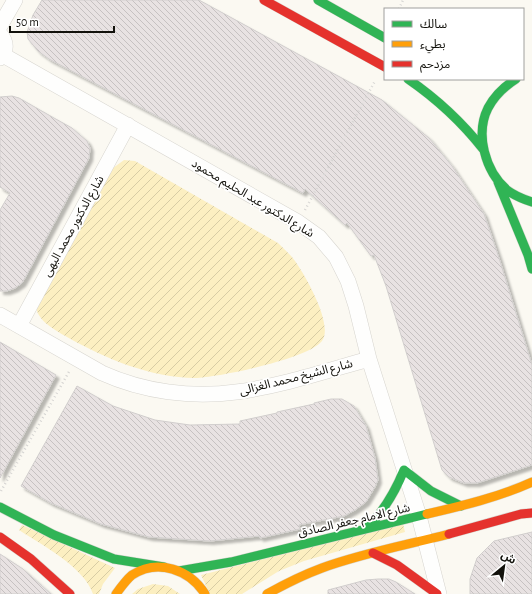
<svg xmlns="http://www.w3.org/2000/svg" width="532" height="594" viewBox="0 0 532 594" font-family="'Alegreya Sans','Noto Sans Arabic',sans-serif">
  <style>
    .garden { fill: url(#garden-furrows) }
    .building { fill: url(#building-back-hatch); stroke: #d1cecd; filter: url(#shadow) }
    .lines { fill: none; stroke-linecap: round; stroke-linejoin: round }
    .street-casing { stroke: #d7d5cf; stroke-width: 16 }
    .fast-casing { stroke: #d7d5cf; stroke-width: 10 }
    .slow-casing { stroke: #d7d5cf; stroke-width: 10 }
    .jam-casing { stroke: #d7d5cf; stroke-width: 10 }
    .path { stroke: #d5d4d2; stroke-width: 2.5; stroke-dasharray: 1 3; stroke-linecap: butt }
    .street { stroke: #fefefd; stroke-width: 15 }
    .fast { stroke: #30b455; stroke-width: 9 }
    .slow { stroke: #ff9f0a; stroke-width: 9 }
    .jam { stroke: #e5322d; stroke-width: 9 }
    .labels { text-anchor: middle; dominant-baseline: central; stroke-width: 3.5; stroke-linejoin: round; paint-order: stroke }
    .street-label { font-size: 12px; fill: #12110b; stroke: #fff }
  </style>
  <defs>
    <pattern id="garden-furrows" width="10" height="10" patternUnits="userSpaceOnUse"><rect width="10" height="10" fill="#fcefc1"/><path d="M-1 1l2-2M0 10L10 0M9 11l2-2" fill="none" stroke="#d7cca4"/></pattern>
    <pattern id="building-back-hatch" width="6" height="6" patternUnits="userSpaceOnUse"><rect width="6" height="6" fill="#e8e2e2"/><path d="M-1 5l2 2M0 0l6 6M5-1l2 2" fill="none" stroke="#c6c1c1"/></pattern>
    <filter id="shadow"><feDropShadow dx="3.5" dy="3.5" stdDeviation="1" flood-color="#0004"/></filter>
  </defs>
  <rect width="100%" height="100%" fill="#fbf9f2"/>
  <path class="garden" d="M124,160L135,161L278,243C284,249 290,254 295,261C305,275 334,325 322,341C308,359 219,377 195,378C151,378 104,358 67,337C57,331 41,323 37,311C37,308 37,303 38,299L109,171Z
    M403,524L405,532L304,561L279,571L242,594H210L201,575Z
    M22,525L115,568L103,584L99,594H93C84,567 42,545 19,530Z
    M153,584L168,586L180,594H132L138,589Z"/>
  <path class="building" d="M42,0H199L382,100L429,138L452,166L484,214L499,258L532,365V465L477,483H464L449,477L442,470L386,286L374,255L371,256L347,223L345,225L305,189L303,193L49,59L38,51L28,39L27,32L33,15Z
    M12,96L19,98L54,118L72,128L80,135L87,141L90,148L89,158L26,276L22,283L15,288L7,291H0V210L10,193L0,187V97Z
    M0,342L56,375L0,478Z
    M77,386L113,406L155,420L190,425L240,424V421L277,413V412L314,404V403L331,399H342L354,406L366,426L375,458L378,480L375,487L366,502L355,510L344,516L299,525L300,529L260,538L259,536L210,541L149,537L101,524L51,503L21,486Z
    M532,532V594H470V579L477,558L494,541Z
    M0,554L23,569L51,594H0Z
    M378,579H389L396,582L415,594H328V590L366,580Z"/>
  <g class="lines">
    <g class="street-casing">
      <path id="street" d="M0,26L15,0
        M0,34C7,42 7,51 0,58
        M3,55L298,222L319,237L336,257L348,281L356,306L369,359L419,516L439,594
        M0,315L102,373C144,392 192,398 236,392C281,386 326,371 369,359
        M19,326L128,125"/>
    </g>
    <g class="fast-casing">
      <path id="fast" d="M318,0L385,38
        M408,79C437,99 461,121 483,149
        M516,79C505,86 495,95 488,108C475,134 485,171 507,190C515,196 523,199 532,202
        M498,182L528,255L532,269
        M0,507L54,535L114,559L164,567
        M367,528C384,511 395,492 404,470L431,491L461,506
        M179,571L231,562L427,514"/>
    </g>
    <g class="slow-casing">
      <path id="slow" d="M427,514C462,506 499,497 532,482
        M116,594C121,587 126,580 132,575C158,558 190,570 205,594
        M267,594C285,584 303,575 322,568C363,553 407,545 449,534"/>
    </g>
    <g class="jam-casing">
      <path id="jam" d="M264,0L385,67
        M449,534L521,514L532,513
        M0,537L31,559L70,594
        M373,553L397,565L437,594"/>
    </g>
    <path class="path" d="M399,9L403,0
      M305,210L375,81
      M1,491L70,370"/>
    <use href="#street" class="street"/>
    <use href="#fast" class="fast"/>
    <use href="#slow" class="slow"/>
    <use href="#jam" class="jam"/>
  </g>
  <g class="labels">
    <g class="street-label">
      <text transform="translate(253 198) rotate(31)">شارع الدكتور عبد الحليم محمود</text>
      <text transform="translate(73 226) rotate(-61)">شارع الدكتور محمد البهى</text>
      <text transform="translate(296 377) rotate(-14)">شارع الشيخ محمد الغزالى</text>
      <text transform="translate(354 520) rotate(-13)">شارع الامام جعفر الصادق</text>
    </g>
  </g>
  <rect x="384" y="8" width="140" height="72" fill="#ffffff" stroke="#a0a09d"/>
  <rect x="392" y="21" width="20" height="6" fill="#30b455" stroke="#a0a09d"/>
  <text x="420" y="28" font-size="12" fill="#12110b">سالك</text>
  <rect x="392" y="41" width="20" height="6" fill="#ff9f0a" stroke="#a0a09d"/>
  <text x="420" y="48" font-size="12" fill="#12110b">بطيء</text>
  <rect x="392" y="61" width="20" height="6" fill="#e5322d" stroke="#a0a09d"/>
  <text x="420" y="68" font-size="12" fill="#12110b">مزدحم</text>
  <g transform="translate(504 566) rotate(29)" stroke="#ffffff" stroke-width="3" paint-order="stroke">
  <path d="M0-3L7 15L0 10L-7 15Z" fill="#12110b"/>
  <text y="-6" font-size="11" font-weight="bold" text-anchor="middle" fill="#12110b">ش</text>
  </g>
  <path d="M10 26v6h104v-6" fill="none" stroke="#12110b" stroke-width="2"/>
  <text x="16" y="26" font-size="12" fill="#12110b" stroke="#ffffff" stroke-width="3" paint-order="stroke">50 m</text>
</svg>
